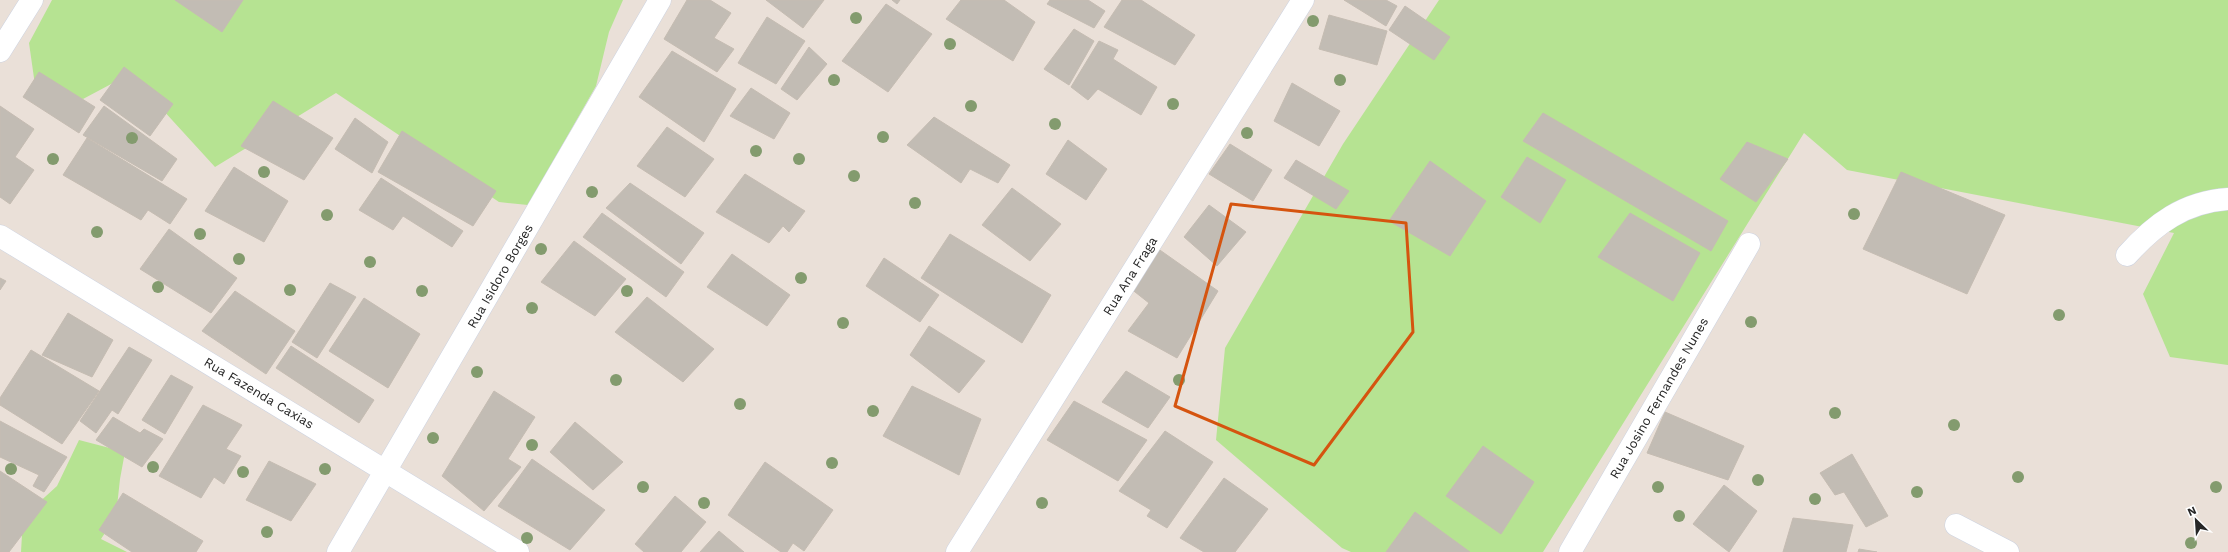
<svg xmlns="http://www.w3.org/2000/svg" width="2228" height="552" viewBox="0 0 2228 552" font-family="'Work Sans',sans-serif">
  <style>
    .green { fill: #b6e392 }
    .building { fill: #c2bcb4; stroke: #c5bcb2 }
    .lines { fill: none; stroke-linecap: round; stroke-linejoin: round }
    .street-casing { stroke: #cdd3e1; stroke-width: 23 }
    .street { stroke: #fff; stroke-width: 22 }
    .tree { fill: #839b6e }
    .marked { fill: none; stroke: #d5540f; stroke-width: 3; stroke-linejoin: round }
    .labels { text-anchor: middle; dominant-baseline: central; stroke-width: 3.5; stroke-linejoin: round; paint-order: stroke }
    .street-label { font-size: 13px; fill: #272727; stroke: #fff }
  </style>
  <rect width="100%" height="100%" fill="#eae0d8"/>
  <path class="green" d="M52,0H623L609,32L596,86L528,205L499,202L336,93L215,167L130,74L83,99L35,85L29,43Z
    M1439,0H2228V365L2170,357L2143,294L2174,233L1847,170L1804,133L1543,552H1351L1342,548L1216,440L1225,348L1343,144Z
    M79,440L125,452L120,479L116,516L101,539L127,552H21L23,517L57,486Z"/>
  <path class="building" d="M175,0H243L222,32Z
    M687,0H710L731,13L714,38L734,49L717,72L664,39Z
    M766,0H824L803,28Z
    M892,0H900L897,4Z
    M961,0H1004L1035,22L1013,61L946,19Z
    M1050,0H1088L1105,11L1094,28L1047,4Z
    M1122,0H1141L1195,35L1175,65L1104,27Z
    M1344,0H1386L1397,6L1386,26Z
    M886,4L932,34L888,92L842,61Z
    M1405,6L1450,37L1434,60L1389,30Z
    M1329,15L1387,31L1377,65L1319,49Z
    M767,17L805,41L776,84L738,63Z
    M1074,29L1094,41L1069,85L1044,69Z
    M1099,41L1118,50L1113,59L1157,87L1141,115L1098,89L1088,100L1071,87Z
    M809,47L827,64L797,100L781,89Z
    M672,51L736,89L704,142L639,97Z
    M124,67L173,104L150,136L100,100Z
    M39,72L95,107L79,133L23,97Z
    M1292,83L1340,111L1319,146L1274,121Z
    M751,88L790,113L774,139L730,116Z
    M273,101L333,138L304,180L241,146Z
    M0,106L34,129L15,157L34,170L10,204L0,197Z
    M104,106L177,159L162,181L83,135Z
    M1543,113L1728,221L1711,251L1523,141Z
    M934,117L1010,165L998,183L970,169L961,183L907,145Z
    M355,118L388,142L372,173L335,149Z
    M667,127L714,159L685,197L637,166Z
    M402,131L496,191L473,226L378,172Z
    M87,138L187,199L170,224L148,210L141,220L63,175Z
    M1068,140L1107,169L1086,200L1046,174Z
    M1747,142L1788,159L1756,202L1720,179Z
    M1230,144L1272,170L1253,201L1209,174Z
    M1527,157L1566,180L1540,223L1501,197Z
    M1296,160L1349,191L1336,209L1284,178Z
    M1430,161L1486,201L1450,256L1389,221Z
    M234,167L288,201L264,242L205,211Z
    M1901,172L2005,215L1967,294L1863,249Z
    M745,174L805,211L789,232L783,226L769,243L716,212Z
    M381,178L463,231L452,247L403,216L393,230L359,210Z
    M630,183L704,233L681,264L606,208Z
    M1012,188L1061,224L1030,261L982,225Z
    M1209,205L1246,232L1217,266L1184,237Z
    M602,213L684,272L666,297L583,237Z
    M1630,213L1700,253L1673,301L1598,257Z
    M169,229L237,278L211,313L140,269Z
    M950,234L1051,295L1022,343L921,278Z
    M574,241L626,279L595,316L541,282Z
    M1157,248L1218,291L1177,358L1128,331L1149,303L1130,288Z
    M732,254L790,295L767,326L707,287Z
    M884,258L939,295L920,322L866,286Z
    M0,278L6,281L0,290Z
    M330,283L356,297L317,358L292,342Z
    M235,291L295,331L266,374L202,331Z
    M647,297L714,349L683,382L615,332Z
    M364,298L420,334L388,388L329,351Z
    M68,313L113,340L92,377L42,355Z
    M929,326L985,361L959,393L910,355Z
    M291,346L374,400L359,423L276,368Z
    M129,347L152,360L118,414L112,410L96,433L80,421Z
    M31,350L99,391L62,444L0,405V398Z
    M1126,371L1170,397L1148,428L1102,402Z
    M171,375L193,387L165,434L142,420Z
    M912,386L981,419L959,475L883,436Z
    M494,391L535,417L508,459L521,467L484,511L442,476Z
    M1074,401L1147,440L1118,481L1047,440Z
    M203,405L242,425L226,449L241,456L224,484L214,477L201,498L159,476Z
    M1665,412L1744,446L1728,480L1647,453Z
    M113,417L140,433L144,429L163,439L142,467L96,440Z
    M0,421L67,457L44,492L33,486L39,475L0,457Z
    M575,422L623,462L593,490L550,452Z
    M1165,431L1213,462L1167,528L1147,516L1151,510L1119,491Z
    M1483,446L1534,482L1501,534L1446,496Z
    M1852,454L1888,516L1866,527L1844,492L1835,495L1820,473Z
    M532,459L605,510L570,550L498,506Z
    M269,461L316,484L291,521L246,500Z
    M765,462L833,510L804,551L793,543L787,552H781L728,515Z
    M0,471L47,502L9,552H0Z
    M1224,478L1268,509L1235,552H1204L1180,538Z
    M1724,485L1757,511L1729,552L1693,524Z
    M123,493L203,541L196,552H132L99,530Z
    M675,496L706,522L681,552H644L635,544Z
    M1415,512L1470,552H1386Z
    M1793,518L1853,525L1846,552H1783Z
    M719,531L744,552H700Z
    M1859,549L1877,552H1858Z"/>
  <g class="lines">
    <g class="street-casing">
      <path id="street" d="M0,51L32,0
        M0,236L518,552
        M2127,255C2155,224 2184,202 2228,199
        M1956,525L2008,552
        M338,552L660,0
        M957,552L1303,0
        M1570,552L1749,244"/>
    </g>
    <use href="#street" class="street"/>
  </g>
  <g class="tree">
    <circle cx="856" cy="18" r="6"/>
    <circle cx="1313" cy="21" r="6"/>
    <circle cx="950" cy="44" r="6"/>
    <circle cx="834" cy="80" r="6"/>
    <circle cx="1340" cy="80" r="6"/>
    <circle cx="1173" cy="104" r="6"/>
    <circle cx="971" cy="106" r="6"/>
    <circle cx="1055" cy="124" r="6"/>
    <circle cx="1247" cy="133" r="6"/>
    <circle cx="883" cy="137" r="6"/>
    <circle cx="132" cy="138" r="6"/>
    <circle cx="756" cy="151" r="6"/>
    <circle cx="53" cy="159" r="6"/>
    <circle cx="799" cy="159" r="6"/>
    <circle cx="264" cy="172" r="6"/>
    <circle cx="854" cy="176" r="6"/>
    <circle cx="592" cy="192" r="6"/>
    <circle cx="915" cy="203" r="6"/>
    <circle cx="1854" cy="214" r="6"/>
    <circle cx="327" cy="215" r="6"/>
    <circle cx="97" cy="232" r="6"/>
    <circle cx="200" cy="234" r="6"/>
    <circle cx="541" cy="249" r="6"/>
    <circle cx="239" cy="259" r="6"/>
    <circle cx="370" cy="262" r="6"/>
    <circle cx="801" cy="278" r="6"/>
    <circle cx="158" cy="287" r="6"/>
    <circle cx="290" cy="290" r="6"/>
    <circle cx="422" cy="291" r="6"/>
    <circle cx="627" cy="291" r="6"/>
    <circle cx="532" cy="308" r="6"/>
    <circle cx="2059" cy="315" r="6"/>
    <circle cx="1751" cy="322" r="6"/>
    <circle cx="843" cy="323" r="6"/>
    <circle cx="477" cy="372" r="6"/>
    <circle cx="616" cy="380" r="6"/>
    <circle cx="1179" cy="380" r="6"/>
    <circle cx="740" cy="404" r="6"/>
    <circle cx="873" cy="411" r="6"/>
    <circle cx="1835" cy="413" r="6"/>
    <circle cx="1954" cy="425" r="6"/>
    <circle cx="433" cy="438" r="6"/>
    <circle cx="532" cy="445" r="6"/>
    <circle cx="832" cy="463" r="6"/>
    <circle cx="153" cy="467" r="6"/>
    <circle cx="11" cy="469" r="6"/>
    <circle cx="325" cy="469" r="6"/>
    <circle cx="243" cy="472" r="6"/>
    <circle cx="2018" cy="477" r="6"/>
    <circle cx="1758" cy="480" r="6"/>
    <circle cx="643" cy="487" r="6"/>
    <circle cx="1658" cy="487" r="6"/>
    <circle cx="2216" cy="487" r="6"/>
    <circle cx="1917" cy="492" r="6"/>
    <circle cx="1815" cy="499" r="6"/>
    <circle cx="704" cy="503" r="6"/>
    <circle cx="1042" cy="503" r="6"/>
    <circle cx="1679" cy="516" r="6"/>
    <circle cx="267" cy="532" r="6"/>
    <circle cx="527" cy="538" r="6"/>
    <circle cx="2191" cy="543" r="6"/>
  </g>
  <path class="marked" d="M1231,204L1406,223L1413,332L1314,465L1175,406Z"/>
  <g class="labels">
    <g class="street-label">
      <text transform="translate(500 276) rotate(-60)">Rua Isidoro Borges</text>
      <text transform="translate(1130 276) rotate(-58)">Rua Ana Fraga</text>
      <text transform="translate(259 393) rotate(31)">Rua Fazenda Caxias</text>
      <text transform="translate(1659 398) rotate(-60)">Rua Josino Fernandes Nunes</text>
    </g>
  </g>
  <g transform="translate(2196 520) rotate(335)" stroke="#ffffff" stroke-width="3" paint-order="stroke">
  <path d="M0-3L7 15L0 10L-7 15Z" fill="#272727"/>
  <text y="-6" font-size="11" font-weight="bold" text-anchor="middle" fill="#272727">N</text>
  </g>
</svg>
